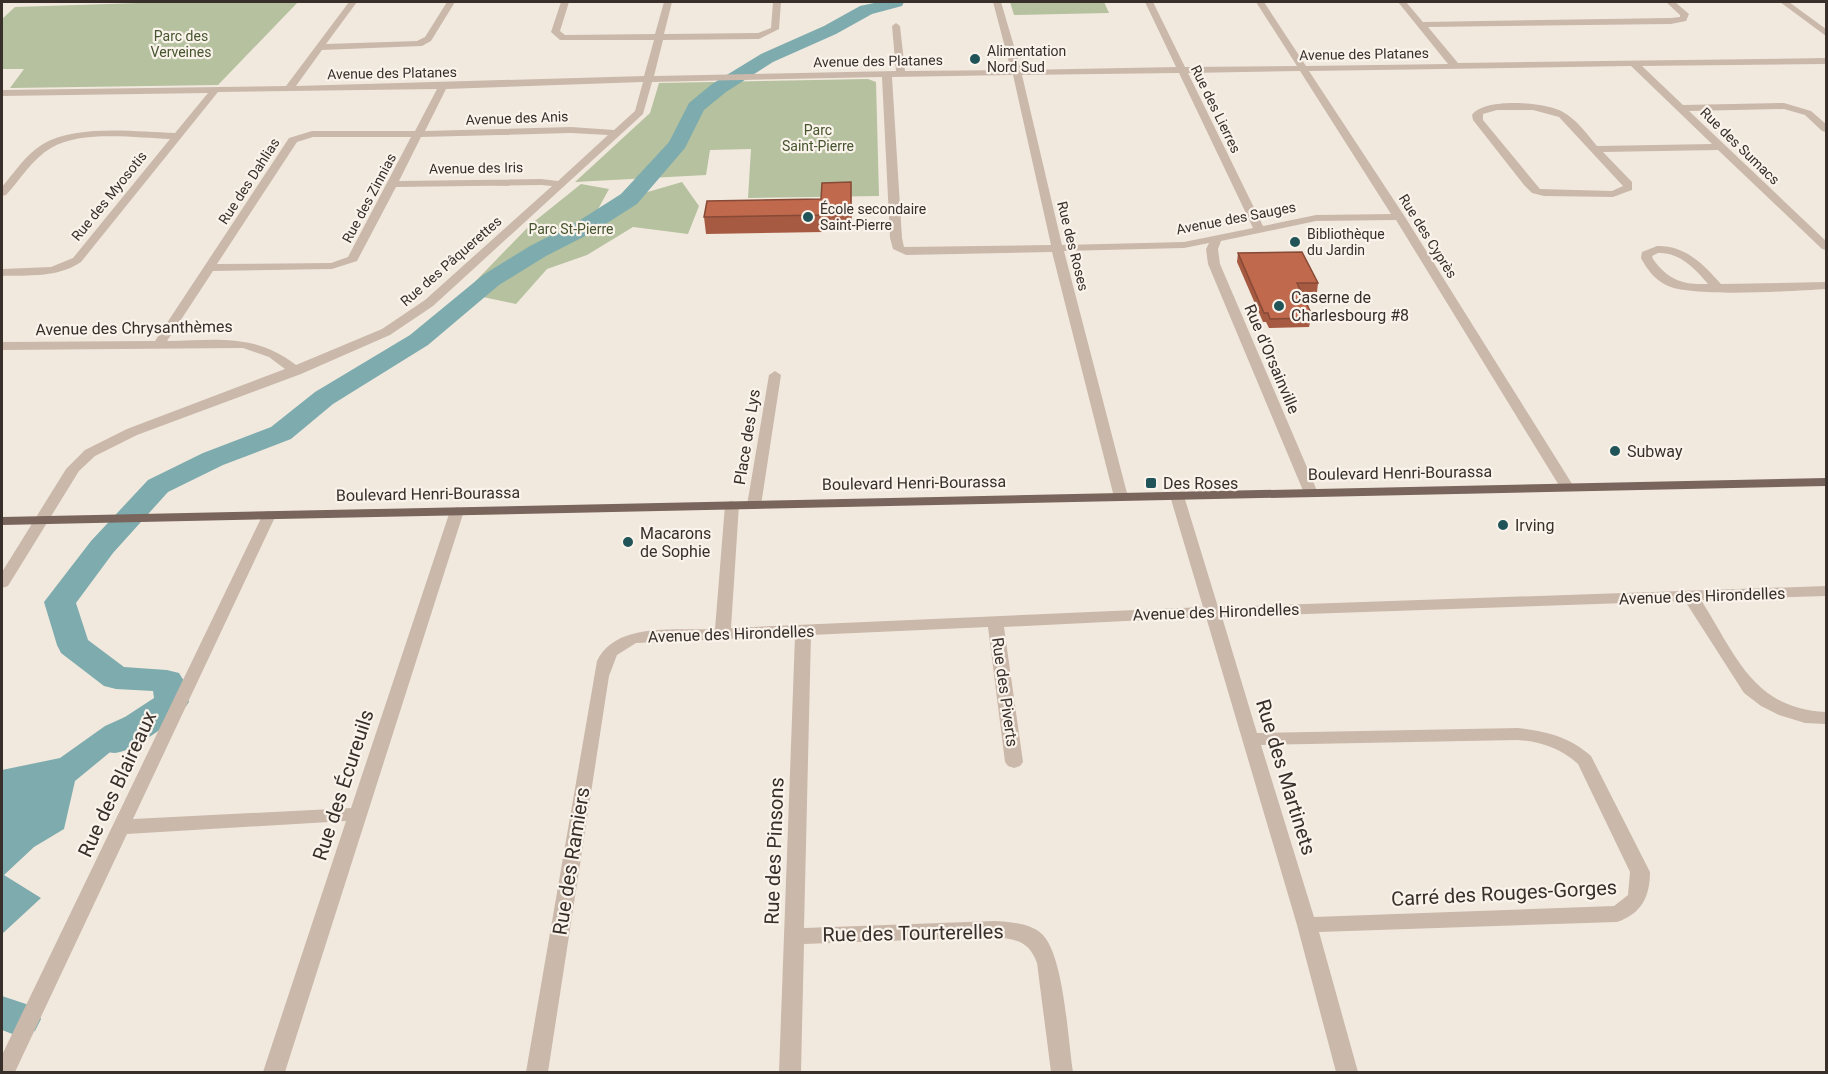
<svg xmlns="http://www.w3.org/2000/svg" width="1828" height="1074" viewBox="0 0 1828 1074" font-family="Roboto,sans-serif">
  <style>
    .green { fill: #b5c19f }
    .water { fill: #7eacae }
    .lines { fill: none; stroke-linecap: round; stroke-linejoin: round }
    .river { fill: #7eacae; fill-rule: evenodd }
    .minor { fill: #cab9ab; fill-rule: evenodd }
    .major { fill: #79655b; fill-rule: evenodd }
    .wall { fill: #a65a42 }
    .building { fill: #c1694d; stroke: #874a36; stroke-width: 1.5 }
    .poi-dot { fill: #205458; stroke: #f9f3eb; stroke-width: 2 }
    .labels { text-anchor: middle; dominant-baseline: central; stroke-width: 4.5; stroke-linejoin: round; paint-order: stroke }
    .far-park-label { font-size: 14px; fill: #47552e; stroke: #f9f3eb }
    .far-poi-label { font-size: 14px; fill: #382e2a; stroke: #f9f3eb; text-anchor: start }
    .far-street-label { font-size: 14px; fill: #382e2a; stroke: #f9f3eb }
    .poi-label { font-size: 16px; fill: #382e2a; stroke: #f9f3eb; text-anchor: start }
    .street-label { font-size: 16px; fill: #382e2a; stroke: #f9f3eb }
    .near-street-label { font-size: 20px; fill: #382e2a; stroke: #f9f3eb }
  </style>
  <rect width="100%" height="100%" fill="#f2e9de"/>
  <path class="green" d="M170,2H298L218,85L10,88L24,69H2V19L15,7Z
    M1010,2H1104L1109,13L1014,15Z
    M868,79L876,82L879,196L748,198L751,149L710,150L706,175L575,182L650,113L659,83Z
    M682,182L699,206L688,234L633,227L587,255L547,269L516,304L464,293L530,225L581,184L609,189L597,211L627,198Z"/>
  <path class="water" d="M125,717L148,721L75,781L64,829L34,847L4,875L41,898L2,934V770L60,758L105,726Z"/>
  <g class="lines">
    <path class="river" d="M879,2H904L902,6L872,14L836,34L773,62L726,92L704,110L685,148L637,204L593,232L546,256L499,285L428,345L333,404L291,439L223,465L168,492L113,553L76,603L88,640L124,667L167,670L179,673L184,681L189,702C179,718 135,751 115,753C111,753 106,751 102,750L96,741L102,732L154,698L153,691L116,689L104,686L61,653L57,645L44,602L91,541L148,480L203,453L271,427L315,392L410,335L483,275L530,246L577,222L621,194L669,142L689,103L712,84L761,54L824,26L860,6Z
      M2,996L35,1007L41,1019L35,1031L20,1037L2,1030Z"/>
    <path class="minor" d="M349,2H357L326,44L417,41L425,37L447,2H455L431,41L422,46L322,50L296,86L644,76L654,40H560L551,32L561,2H569L560,31L565,35L655,34L664,2H672L664,34L758,33L771,28L773,2H781L779,29L759,39L663,40L654,76L896,71L892,26L896,23L900,26L905,71L1011,70L993,2H1001L1021,70L1176,67L1145,2H1153L1185,67L1297,66L1256,2H1264L1306,66L1448,64L1398,2H1406L1423,22L1671,18L1680,17V15L1666,2H1675L1689,14L1686,21L1671,24L1428,27L1458,63L1826,58V64L1642,66L1683,105L1784,103L1811,111L1826,124V132L1822,131L1805,115L1784,109L1689,111L1826,241V250L1822,249L1718,150L1603,152L1632,182V190L1613,197L1544,196L1532,193L1524,185L1473,120L1472,115C1484,97 1546,102 1563,112C1577,120 1587,134 1597,146L1712,144L1631,66L1309,71L1405,217L1574,487L1567,491L1560,487L1396,220L1316,221L1221,241L1218,249L1220,264L1318,493L1311,497L1304,493L1208,264L1206,249L1209,243L1184,248L1064,251L1128,497L1121,501L1114,497L1052,252L906,255L893,249L890,238L882,77L652,82L643,114L433,306L390,335L301,374L137,435L95,456L79,471L8,586L2,588V572L66,469L85,450L127,429L285,369L269,357L243,348L2,350V342L155,341L289,138L312,131H415L437,89L218,92L81,262C57,278 29,275 2,276V269L51,267L73,258L170,139C136,138 81,130 51,148C32,159 20,180 6,195L2,196V187C14,173 26,154 43,144C77,124 137,132 175,133L208,93L2,96V90L286,86ZM1300,71L1391,214L1316,215L1263,226L1188,73ZM1179,73L1253,228L1184,242L1062,245L1022,75ZM1013,75L1051,245L904,247L902,238L892,77ZM643,82L635,111L614,130L571,127L425,131L446,89ZM1497,110H1533L1559,117L1623,186L1612,191L1540,189L1483,120V114ZM571,133L608,135L558,181L541,179L399,181L421,137ZM313,137H411L348,257L331,263L217,264L297,142ZM541,185L552,186L425,300L382,329L296,365C254,333 217,340 167,341L213,271L332,269L357,261L396,187Z
      M1780,2H1789L1826,29V36Z
      M1657,246C1685,245 1703,264 1721,284L1826,282V289C1794,291 1690,298 1666,285C1655,280 1646,268 1641,258L1642,252ZM1658,253C1680,252 1695,269 1708,284C1683,285 1668,280 1653,259L1652,256Z
      M775,371L781,375L761,505L754,509L747,505L769,375Z
      M1177,492L1184,496L1218,607L1826,586V596L1701,600C1736,655 1753,709 1826,712V724L1805,723L1779,715L1761,706L1744,693L1685,601L1222,617L1257,733L1518,728C1546,731 1570,737 1591,756L1650,872C1650,897 1641,914 1617,922L1319,932L1358,1072H1336L1297,925L1206,617L1004,627L1023,762L1020,766L1014,768L1008,766L1005,762L988,627L811,635L804,928L994,921C1010,922 1030,923 1042,934C1064,955 1068,1041 1073,1072H1051L1037,963C1029,941 1016,939 994,937L804,944L801,1072H779L795,636L636,643L617,655L609,676L548,1072H526L597,661C616,621 677,631 715,629L725,505L727,502L732,501L739,505L731,628L1203,607L1170,496ZM1518,740C1542,742 1560,748 1578,764L1630,872L1628,895L1614,906L1314,917L1261,745Z
      M457,507L464,511L285,1072H263L346,821L127,834L15,1072H2V1055L264,512L269,511L276,515L133,819L351,808L450,511Z"/>
    <path class="major" d="M1826,478V486L2,525V517Z"/>
  </g>
  <path class="wall" d="M851,182L852,229L824,230V232L706,234L704,217L821,199Z
    M1238,253L1318,283L1317,292H1301L1310,311L1309,315L1311,318L1309,327L1269,328L1266,322H1263L1237,262Z"/>
  <path class="building" d="M851,182V212L824,213V215L704,217L707,201L821,199L822,183Z
    M1302,252L1318,283H1297L1310,311H1308L1311,318L1270,319L1268,313H1264L1238,253Z"/>
  <g class="poi-dot">
    <circle cx="975" cy="59" r="6"/>
    <circle cx="808" cy="217" r="6"/>
    <circle cx="1295" cy="242" r="6"/>
    <circle cx="1279" cy="306" r="6"/>
    <circle cx="1615" cy="451" r="6"/>
    <rect x="1145" y="477" width="12" height="12" rx="3"/>
    <circle cx="1503" cy="525" r="6"/>
    <circle cx="628" cy="542" r="6"/>
  </g>
  <g class="labels">
    <g class="far-park-label">
      <text x="181" y="36">Parc des<tspan x="181" dy="16">Verveines</tspan></text>
      <text x="818" y="130">Parc<tspan x="818" dy="16">Saint-Pierre</tspan></text>
      <text x="571" y="229">Parc St-Pierre</text>
    </g>
    <g class="far-poi-label">
      <text x="987" y="51">Alimentation<tspan x="987" dy="16">Nord Sud</tspan></text>
      <text x="820" y="209">École secondaire<tspan x="820" dy="16">Saint-Pierre</tspan></text>
      <text x="1307" y="234">Bibliothèque<tspan x="1307" dy="16">du Jardin</tspan></text>
    </g>
    <g class="far-street-label">
      <text transform="translate(1364 54) rotate(-1)">Avenue des Platanes</text>
      <text transform="translate(878 61) rotate(-1)">Avenue des Platanes</text>
      <text transform="translate(392 73) rotate(-1)">Avenue des Platanes</text>
      <text transform="translate(1216 109) rotate(64)">Rue des Lierres</text>
      <text transform="translate(517 118) rotate(-2)">Avenue des Anis</text>
      <text transform="translate(1740 146) rotate(44)">Rue des Sumacs</text>
      <text transform="translate(476 168) rotate(-1)">Avenue des Iris</text>
      <text transform="translate(249 181) rotate(-57)">Rue des Dahlias</text>
      <text transform="translate(109 196) rotate(-51)">Rue des Myosotis</text>
      <text transform="translate(369 198) rotate(-62)">Rue des Zinnias</text>
      <text transform="translate(1236 218) rotate(-11)">Avenue des Sauges</text>
      <text transform="translate(1428 236) rotate(58)">Rue des Cyprès</text>
      <text transform="translate(1073 246) rotate(76)">Rue des Roses</text>
      <text transform="translate(451 261) rotate(-41)">Rue des Pâquerettes</text>
    </g>
    <g class="poi-label">
      <text x="1291" y="297">Caserne de<tspan x="1291" dy="18">Charlesbourg #8</tspan></text>
      <text x="1627" y="451">Subway</text>
      <text x="1163" y="483">Des Roses</text>
      <text x="1515" y="525">Irving</text>
      <text x="640" y="533">Macarons<tspan x="640" dy="18">de Sophie</tspan></text>
    </g>
    <g class="street-label">
      <text transform="translate(134 328) rotate(-1)">Avenue des Chrysanthèmes</text>
      <text transform="translate(1272 359) rotate(67)">Rue d'Orsainville</text>
      <text transform="translate(747 437) rotate(-81)">Place des Lys</text>
      <text transform="translate(1400 473) rotate(-1)">Boulevard Henri-Bourassa</text>
      <text transform="translate(914 483) rotate(-1)">Boulevard Henri-Bourassa</text>
      <text transform="translate(428 494) rotate(-1)">Boulevard Henri-Bourassa</text>
      <text transform="translate(1702 596) rotate(-2)">Avenue des Hirondelles</text>
      <text transform="translate(1216 612) rotate(-2)">Avenue des Hirondelles</text>
      <text transform="translate(731 634) rotate(-2)">Avenue des Hirondelles</text>
      <text transform="translate(1005 692) rotate(82)">Rue des Piverts</text>
    </g>
    <g class="near-street-label">
      <text transform="translate(1286 777) rotate(73)">Rue des Martinets</text>
      <text transform="translate(117 784) rotate(-65)">Rue des Blaireaux</text>
      <text transform="translate(343 785) rotate(-72)">Rue des Écureuils</text>
      <text transform="translate(774 851) rotate(-88)">Rue des Pinsons</text>
      <text transform="translate(571 861) rotate(-81)">Rue des Ramiers</text>
      <text transform="translate(1504 893) rotate(-3)">Carré des Rouges-Gorges</text>
      <text transform="translate(913 933) rotate(-1)">Rue des Tourterelles</text>
    </g>
  </g>
  <rect width="1828" height="1074" fill="none" stroke="#382e2a" stroke-width="6"/>
</svg>
